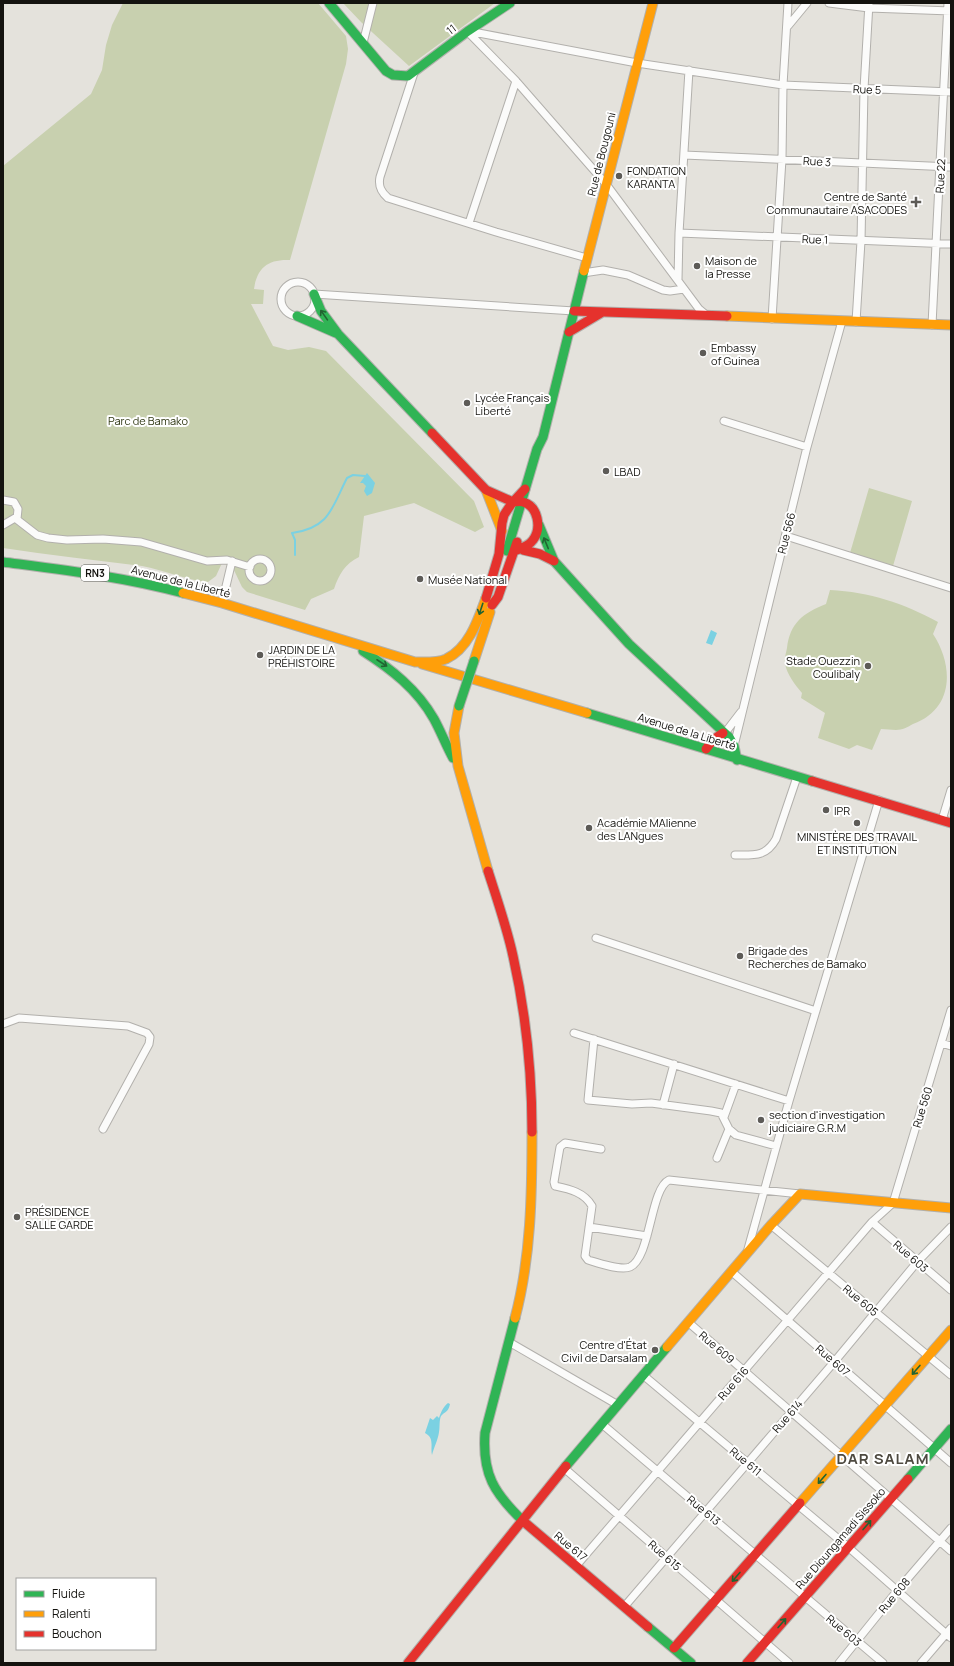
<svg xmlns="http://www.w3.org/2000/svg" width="954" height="1666" viewBox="0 0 954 1666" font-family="Manrope,sans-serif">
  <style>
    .green { fill: #c8d0af }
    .water { fill: #7bd1e2 }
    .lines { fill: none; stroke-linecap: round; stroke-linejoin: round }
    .stream { stroke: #7bd1e2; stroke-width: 2 }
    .street-casing { stroke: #b2b0ac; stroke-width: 9 }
    .fast-casing { stroke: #b2b0ac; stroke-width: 11 }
    .slow-casing { stroke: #b2b0ac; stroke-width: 11 }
    .jam-casing { stroke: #b2b0ac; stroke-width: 11 }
    .street { stroke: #fbfbfa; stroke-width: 7 }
    .fast { stroke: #30b455; stroke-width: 9 }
    .slow { stroke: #ff9f0a; stroke-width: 9 }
    .jam { stroke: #e5322d; stroke-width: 9 }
    .fast-bridge-casing { stroke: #b2b0ac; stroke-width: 11; stroke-linecap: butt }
    .fast-bridge { stroke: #30b455; stroke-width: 9 }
    .oneway { stroke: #226432 }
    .poi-dot { fill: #5d5b57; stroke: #fff; stroke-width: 1.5 }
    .labels { text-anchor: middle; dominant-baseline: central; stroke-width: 4; stroke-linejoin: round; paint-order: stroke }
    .shield { fill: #fff; stroke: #5a5a57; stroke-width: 1 }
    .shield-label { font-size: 10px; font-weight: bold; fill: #14130f }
    .street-label { font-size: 11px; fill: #14130f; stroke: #fff }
    .poi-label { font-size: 11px; fill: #14130f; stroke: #fff; text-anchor: start }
    .park-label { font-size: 11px; fill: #2f3713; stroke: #fff }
    .district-label { font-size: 15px; font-weight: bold; letter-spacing: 1px; fill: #4e4a41; stroke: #fff }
  </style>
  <rect width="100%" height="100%" fill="#e4e2dc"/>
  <path class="green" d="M123,3H318L346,36L348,49L346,64L290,260C269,259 257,267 254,289L264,290L263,304H251L273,346L288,350L309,347L326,351L474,501L484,527L475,532L414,503L364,516L359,557C345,564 339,574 334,589L311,599L305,610L247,592L242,587L232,566L222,563L216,576L208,582C185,580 164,570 142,566C96,560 49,555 3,548V166L91,94L102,70L106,45L112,25Z
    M343,3H495L409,66L361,22Z
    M869,488L912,501L893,566L850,553Z
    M830,590C870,592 903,603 938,622L933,634C954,666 954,709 913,724C908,727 902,730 896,730C891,730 886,729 881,729L872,750L857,745L849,749L818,738L825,713L801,698L802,693C795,685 787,674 785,664C784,659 786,653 787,648C790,623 803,613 826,604Z"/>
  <path class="water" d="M367,473L375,483L372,493L367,496L364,491L366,486L363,483H360Z
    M711,630L717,633L712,645L706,643Z
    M448,1403L450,1404C448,1413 445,1411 441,1416C439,1420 440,1428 439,1432C438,1440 434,1447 432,1455C430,1447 435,1438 425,1433L430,1418L433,1420L437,1416L439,1418C441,1412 443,1407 448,1403Z"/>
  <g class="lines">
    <path class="stream" d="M295,555V540L292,533C330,528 332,507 347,478L353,475L365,476"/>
    <g class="street-casing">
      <path id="street" d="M829,3L869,8L951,11
        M788,26L807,3
        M468,31L637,63L783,85L951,92
        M468,32L516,81L606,184L699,309L705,314
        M363,43L373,3
        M414,73L380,177C378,186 381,192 388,198L496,232L587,258
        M684,155L951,167
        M469,223L516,81
        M679,233L951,244
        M583,273L603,270L628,275L663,290L670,291L684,289
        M678,280L679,233L689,70
        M281 299a17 17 0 1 1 34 0a17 17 0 1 1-34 0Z
        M314,294L574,311
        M772,319L782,159L783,85L788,3
        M856,322L861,241L864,89L869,3
        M932,325L948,3
        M724,421L807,447
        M3,500L14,502L18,509L17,519
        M3,525L15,518L37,535L48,538L67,540L103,539L141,542L207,561L227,560L250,567
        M786,536L951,588
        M249 570a11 11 0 1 1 22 0a11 11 0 1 1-22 0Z
        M222,603L232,561
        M723,733L728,729L741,712
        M734,746L807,447L842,321
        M942,820L951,790
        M735,855C754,855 766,857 776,839L797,777
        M596,938L816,1011
        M3,1024L19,1018L128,1026L147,1033L150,1037L149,1044L103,1129
        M574,1033L789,1101
        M594,1039L588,1100L632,1104L651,1103L711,1111L721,1113L729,1129L736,1135L776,1146
        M941,1043L951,1046
        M663,1105L674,1064
        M724,1117L736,1084
        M601,1149L565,1143L560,1147L554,1182L555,1186C569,1189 584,1192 592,1206L585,1256L588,1260C598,1263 621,1271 630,1267C651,1257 650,1189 669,1180L800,1194
        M717,1158L729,1129
        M872,1222L951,1290
        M771,1225L951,1375
        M589,1227L647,1236
        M748,1249L789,1101L879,800
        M731,1271L951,1463
        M688,1322L951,1551
        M509,1342L618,1405
        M643,1375L848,1547L951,1638
        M602,1424L883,1663
        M564,1468L789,1663
        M576,1566L872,1222L893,1203L951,1010
        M624,1607L835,1361L918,1261L951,1227
        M839,1663L897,1591L951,1528
        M921,1663L951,1628"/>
    </g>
    <g class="fast-casing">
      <path id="fast" d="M329,3L386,71L393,75L408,76L468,31L510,3
        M314,294L321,311L338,334L432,433
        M297,316L336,333
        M543,437L584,271
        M539,525L554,561L629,644L729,737L734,746L737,760
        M507,551L537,449L543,437
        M3,562C64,570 124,577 183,593
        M363,651C391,669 417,689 434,719C441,732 446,745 453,758
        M587,713L812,781
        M515,1318L485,1433C482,1474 494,1493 523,1521
        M566,1466L667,1347
        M908,1479L951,1429
        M648,1627L691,1663"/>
    </g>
    <g class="slow-casing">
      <path id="slow" d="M584,271L653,3
        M727,316L951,325
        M486,490L502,531
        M183,593L222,603L415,662C425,662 437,663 446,659C469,648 478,620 486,598
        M474,661L490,612
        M422,664L587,713
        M459,706L454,733L458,766L488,871
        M515,1318C531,1258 532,1194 532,1132
        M667,1347L771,1225L800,1194L951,1208
        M800,1503L951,1330"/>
    </g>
    <g class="jam-casing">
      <path id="jam" d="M574,311L727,316
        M569,332L601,313
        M432,433L486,490L513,502
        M513,502C516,502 520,501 523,502C538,506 542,528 533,540C528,547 521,548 514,551
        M523,550L540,554L554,561
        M486,598L499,554L502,523L504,515L512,503L525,489
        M492,605L498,597L517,542
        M706,749L713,740L723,733
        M812,781L951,823
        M488,871C497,899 507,928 513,956C526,1014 532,1073 532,1132
        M523,1521L648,1627
        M674,1648L800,1503
        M408,1663L566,1466
        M747,1663L908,1479"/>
    </g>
    <use href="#street" class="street"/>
    <use href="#fast" class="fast"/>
    <use href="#slow" class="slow"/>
    <use href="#jam" class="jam"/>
    <g class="fast-bridge-casing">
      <path id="fast-bridge" d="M459,706L474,661"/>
    </g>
    <use href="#fast-bridge" class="fast-bridge"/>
  </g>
  <defs><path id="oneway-shaft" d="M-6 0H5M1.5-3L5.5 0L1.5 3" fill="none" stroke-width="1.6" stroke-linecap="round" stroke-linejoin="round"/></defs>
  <g class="oneway">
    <use href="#oneway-shaft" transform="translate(324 315) rotate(-125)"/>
    <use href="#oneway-shaft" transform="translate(546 543) rotate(-112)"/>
    <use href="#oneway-shaft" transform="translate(481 609) rotate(108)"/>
    <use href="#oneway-shaft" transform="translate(382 663) rotate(33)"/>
    <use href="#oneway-shaft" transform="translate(916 1370) rotate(131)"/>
    <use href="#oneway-shaft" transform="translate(822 1479) rotate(131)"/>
    <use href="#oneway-shaft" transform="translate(867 1525) rotate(-49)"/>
    <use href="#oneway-shaft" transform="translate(736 1577) rotate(131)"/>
    <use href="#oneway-shaft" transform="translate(782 1623) rotate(-49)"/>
  </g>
  <g class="poi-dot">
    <circle cx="619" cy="176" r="4"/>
    <path d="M914 196h4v4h4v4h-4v4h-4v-4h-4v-4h4z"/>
    <circle cx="697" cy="266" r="4"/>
    <circle cx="703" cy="353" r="4"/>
    <circle cx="467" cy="403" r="4"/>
    <circle cx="606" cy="471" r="4"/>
    <circle cx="420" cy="579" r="4"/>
    <circle cx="260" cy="655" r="4"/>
    <circle cx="868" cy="666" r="4"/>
    <circle cx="826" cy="810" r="4"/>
    <circle cx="857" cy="823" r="4"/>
    <circle cx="589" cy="828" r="4"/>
    <circle cx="740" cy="956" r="4"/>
    <circle cx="761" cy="1120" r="4"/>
    <circle cx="17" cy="1217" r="4"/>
    <circle cx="655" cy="1350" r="4"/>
  </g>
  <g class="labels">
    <rect class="shield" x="81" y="565" width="28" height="16" rx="3"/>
    <g class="shield-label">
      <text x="95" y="573">RN3</text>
    </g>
    <g class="street-label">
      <text transform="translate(451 29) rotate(-37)">11</text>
      <text transform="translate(867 89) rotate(2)">Rue 5</text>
      <text transform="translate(601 154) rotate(-76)">Rue de Bougouni</text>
      <text transform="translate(817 161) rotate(3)">Rue 3</text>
      <text transform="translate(940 176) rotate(-87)">Rue 22</text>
      <text transform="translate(815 239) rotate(2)">Rue 1</text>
      <text transform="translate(786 533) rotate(-76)">Rue 566</text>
      <text transform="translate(181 581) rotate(14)">Avenue de la Liberté</text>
      <text transform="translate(687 731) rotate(17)">Avenue de la Liberté</text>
      <text transform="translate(922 1107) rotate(-73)">Rue 560</text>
      <text transform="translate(911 1256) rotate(41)">Rue 603</text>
      <text transform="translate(861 1300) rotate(40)">Rue 605</text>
      <text transform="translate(717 1347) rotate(41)">Rue 609</text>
      <text transform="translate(833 1360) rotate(41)">Rue 607</text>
      <text transform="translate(733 1383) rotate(-49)">Rue 616</text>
      <text transform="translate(787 1416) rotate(-49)">Rue 614</text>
      <text transform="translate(746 1461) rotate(40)">Rue 611</text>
      <text transform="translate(704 1510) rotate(40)">Rue 613</text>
      <text transform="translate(840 1538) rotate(-49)">Rue Dioungamadi Sissoko</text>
      <text transform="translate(571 1546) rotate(40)">Rue 617</text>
      <text transform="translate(665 1555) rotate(41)">Rue 615</text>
      <text transform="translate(894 1595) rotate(-50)">Rue 608</text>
      <text transform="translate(844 1630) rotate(40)">Rue 603</text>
    </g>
    <g class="poi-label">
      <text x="627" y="170">FONDATION<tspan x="627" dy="13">KARANTA</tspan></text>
      <text x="907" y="196" text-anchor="end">Centre de Santé<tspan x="907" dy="13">Communautaire ASACODES</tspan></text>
      <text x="705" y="260">Maison de<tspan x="705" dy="13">la Presse</tspan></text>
      <text x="711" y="347">Embassy<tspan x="711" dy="13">of Guinea</tspan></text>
      <text x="475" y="397">Lycée Français<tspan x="475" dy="13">Liberté</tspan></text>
      <text x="614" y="471">LBAD</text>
      <text x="428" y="579">Musée National</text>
      <text x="268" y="649">JARDIN DE LA<tspan x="268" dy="13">PRÉHISTOIRE</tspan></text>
      <text x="860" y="660" text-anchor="end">Stade Ouezzin<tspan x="860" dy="13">Coulibaly</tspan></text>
      <text x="834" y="810">IPR</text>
      <text x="597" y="822">Académie MAlienne<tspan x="597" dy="13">des LANgues</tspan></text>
      <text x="857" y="836" text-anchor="middle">MINISTÈRE DES TRAVAIL<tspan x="857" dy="13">ET INSTITUTION</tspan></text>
      <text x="748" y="950">Brigade des<tspan x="748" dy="13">Recherches de Bamako</tspan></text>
      <text x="769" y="1114">section d'investigation<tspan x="769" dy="13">judiciaire G.R.M</tspan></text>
      <text x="25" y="1211">PRÉSIDENCE<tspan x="25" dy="13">SALLE GARDE</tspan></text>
      <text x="647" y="1344" text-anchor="end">Centre d'État<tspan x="647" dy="13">Civil de Darsalam</tspan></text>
    </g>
    <g class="park-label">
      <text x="148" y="420">Parc de Bamako</text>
    </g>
    <g class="district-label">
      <text x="883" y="1458">DAR SALAM</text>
    </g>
  </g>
  <rect width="954" height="1666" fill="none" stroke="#14130f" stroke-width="8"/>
  <rect x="16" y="1578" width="140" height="72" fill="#ffffff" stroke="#a1a19f"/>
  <rect x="24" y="1591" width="20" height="6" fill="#30b455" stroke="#a1a19f"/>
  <text x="52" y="1598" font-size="12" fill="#14130f">Fluide</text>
  <rect x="24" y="1611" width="20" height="6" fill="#ff9f0a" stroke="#a1a19f"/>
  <text x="52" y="1618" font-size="12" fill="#14130f">Ralenti</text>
  <rect x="24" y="1631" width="20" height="6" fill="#e5322d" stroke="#a1a19f"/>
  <text x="52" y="1638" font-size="12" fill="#14130f">Bouchon</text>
</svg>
